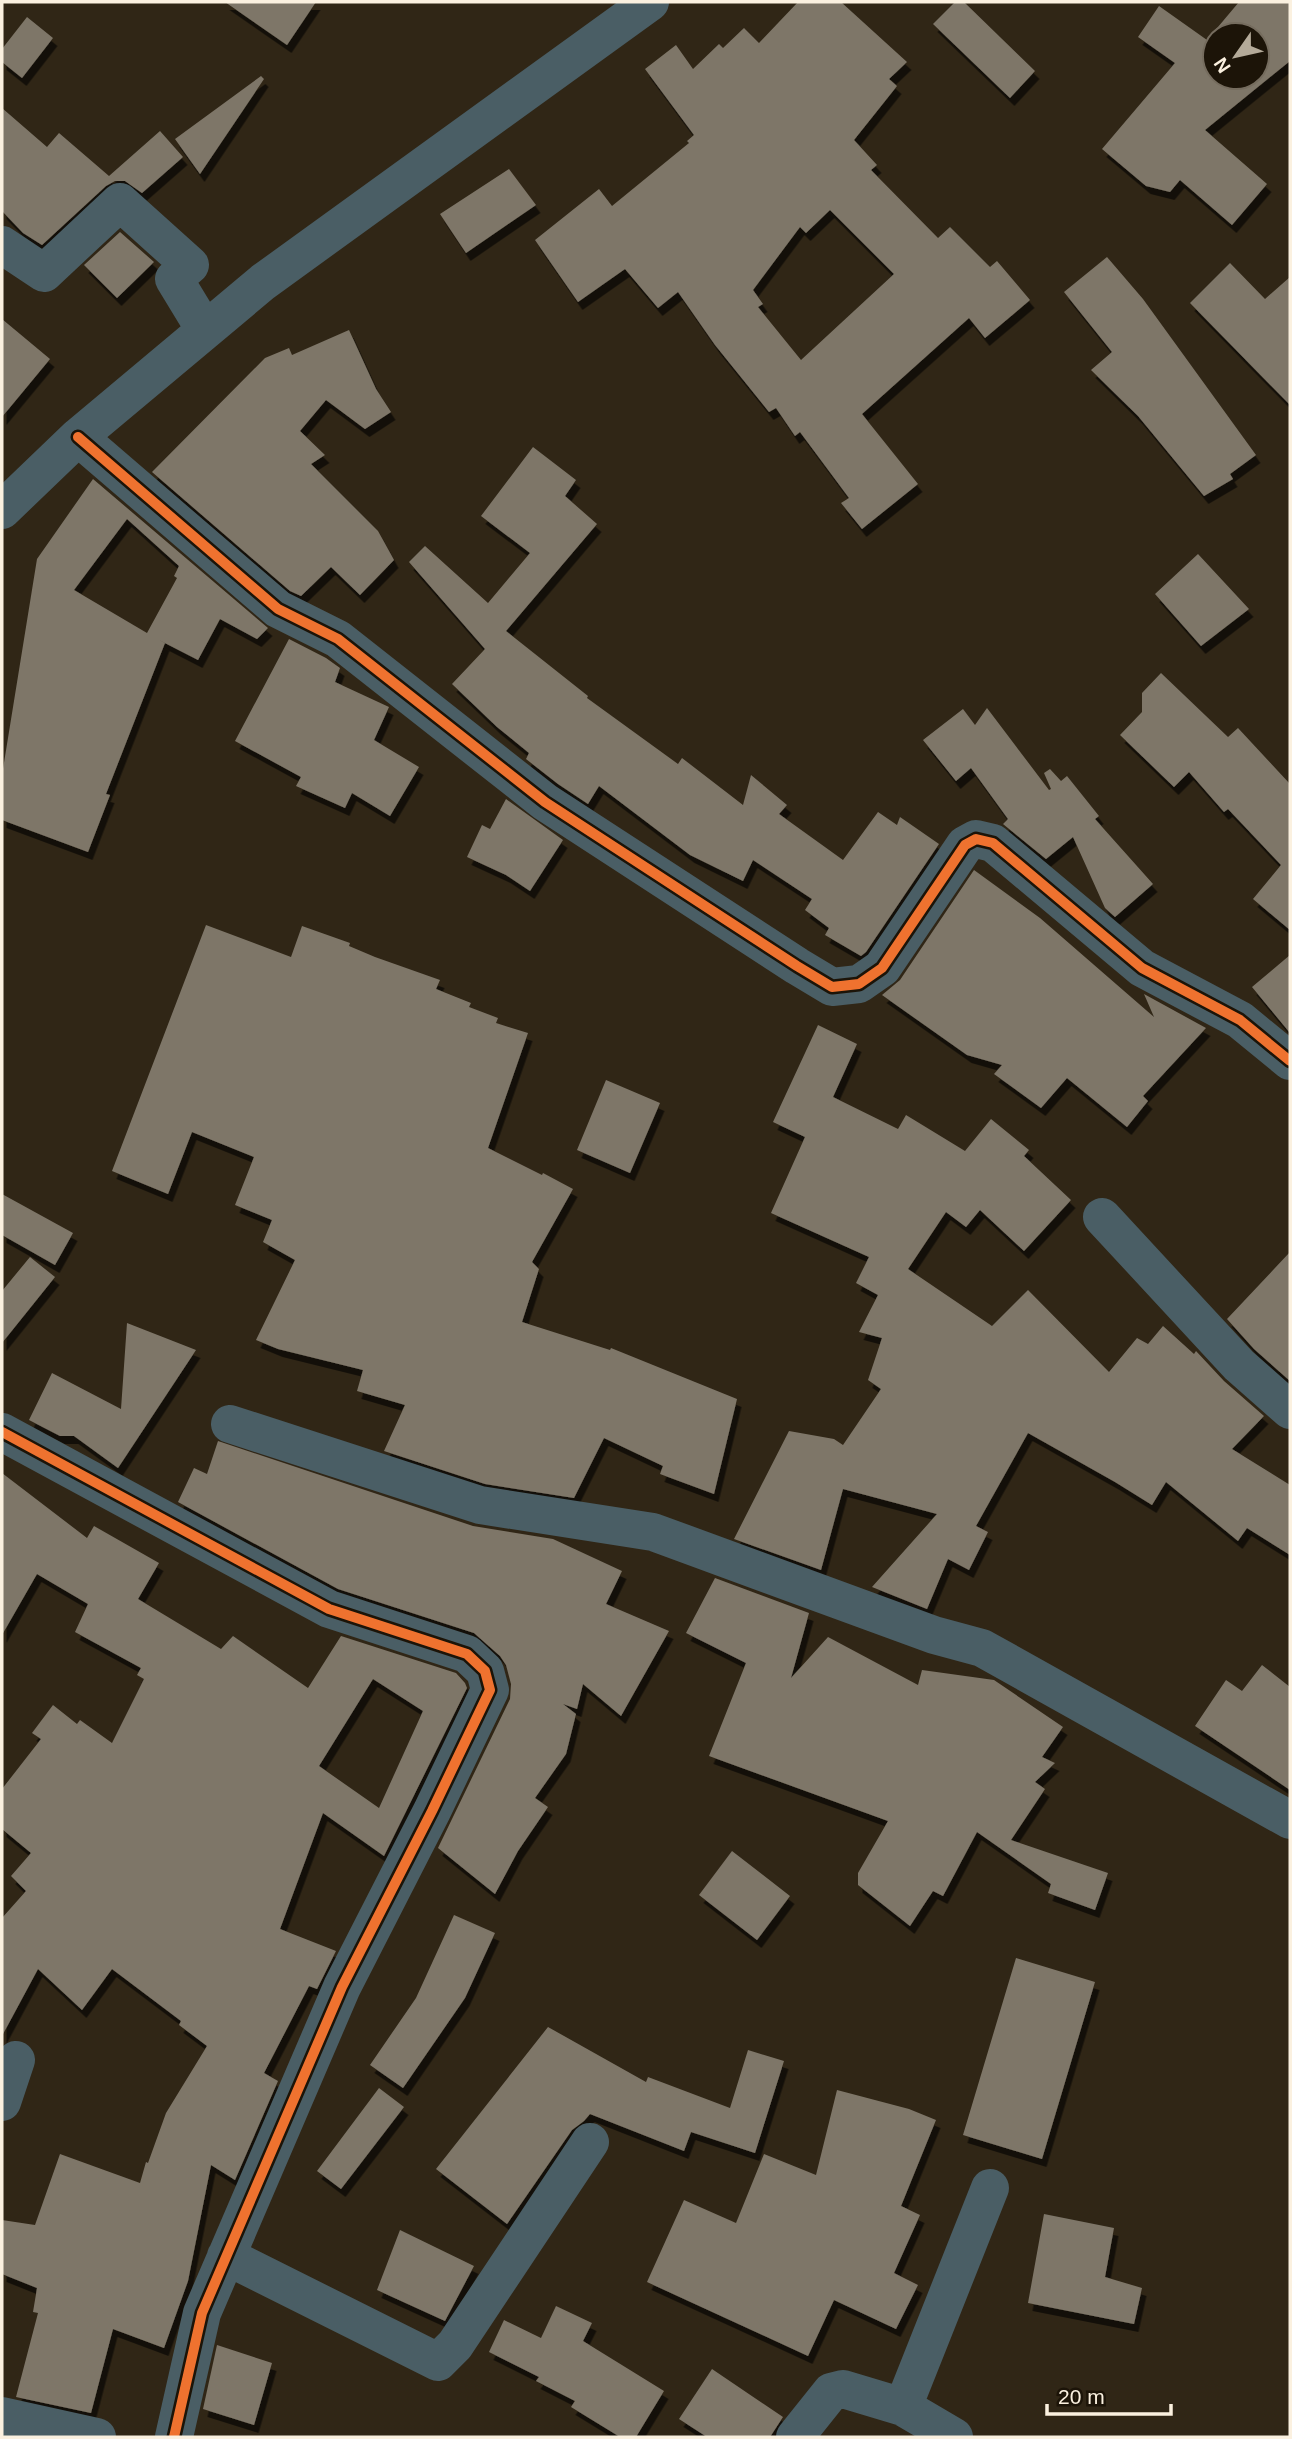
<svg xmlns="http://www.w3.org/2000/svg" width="1292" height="2439" viewBox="0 0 1292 2439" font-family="Arial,sans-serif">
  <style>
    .building { fill: #7e7668; fill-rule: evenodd; filter: url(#shadow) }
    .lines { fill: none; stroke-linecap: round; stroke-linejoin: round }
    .street { stroke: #4a5e65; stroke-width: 38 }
    .cycleway-casing { stroke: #1c1408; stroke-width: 15 }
    .cycleway { stroke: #ef722f; stroke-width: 10 }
  </style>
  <defs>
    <filter id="shadow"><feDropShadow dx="4.5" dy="8" stdDeviation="0" flood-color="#0009"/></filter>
  </defs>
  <rect width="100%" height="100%" fill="#302616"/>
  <path class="building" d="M225,2H316L287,45Z
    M798,2H841L907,62L889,79L897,86L854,140L877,165L871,170L938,238L950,227L990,267L997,261L1030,300L985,338L969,318L862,414L918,484L862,529L841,503L849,498L800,432L795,436L776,408L769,412L715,345L678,292L658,308L625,269L578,302L535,240L599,189L612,206L689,143L687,141L694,135L645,69L676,45L693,69L719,44L723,48L744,28L759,43ZM830,210L894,274L801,360L758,307L763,304L753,290L800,227L806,233Z
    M955,2H964L1035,71L1010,98L933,24Z
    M1239,2H1290V61L1205,130L1267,184L1232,225L1180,180L1170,192L1146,186L1102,149L1175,63L1138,37L1159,6L1207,40ZM1215,35H1257V77H1215Z
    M27,17L53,38L22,78L2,62V49Z
    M261,76L264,79L200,174L175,139Z
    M2,108L47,147L59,133L109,176L160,131L183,157L142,193L125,181H115L106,186L42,245L23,233L2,211Z
    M509,169L536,205L466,253L440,214Z
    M120,232L154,262L117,298L84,265Z
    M1107,257L1143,299L1256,455L1230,474L1233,479L1204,496L1138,416L1091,370L1112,352L1064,292Z
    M1230,263L1265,299L1290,277V405L1190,303Z
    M2,319L50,359L2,417Z
    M349,330L376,389L391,412L365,429L326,400L300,431L325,455L311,464L378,531L394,560L360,595L331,567L301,596L290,591L152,472L265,358L289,348L292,355Z
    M533,447L576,480L565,496L597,524L506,631L588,696L587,698L678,764L682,758L743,805L751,775L787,805L779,814L843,860L878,812L897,825L900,817L939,844L866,952L861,956L825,935L829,928L805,910L812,899L753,860L743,881L690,855L599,786L588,804L558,784L526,759L529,753L497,727L452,684L485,649L409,562L425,546L488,603L530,553L481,516Z
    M93,479L268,628L257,639L220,619L198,660L157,639L165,643L106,794L110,795L88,852L2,820V775L37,559ZM127,519L179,566L174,576L177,578L147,633L74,590Z
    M1198,554L1249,609L1201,646L1155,594Z
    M289,639L326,658L340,668L335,682L389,707L374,740L419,767L390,816L352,793L345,808L296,786L301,777L235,741Z
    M1161,673L1228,737L1238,728L1290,784V930L1253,899L1281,865L1228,809L1224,812L1189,772L1174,787L1120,735L1142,712V693Z
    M987,708L1049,790L1051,789L1044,773L1050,769L1061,781L1067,776L1099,816L1095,819L1153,884L1115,917L1105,908L1073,837L1046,859L1003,824L1008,819L971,768L956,781L923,740L963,709L975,725Z
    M506,799L563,840L530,891L506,875L467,857L482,825L490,829Z
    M974,870L1040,918L1154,1017L1144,994L1206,1028L1143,1096L1148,1101L1127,1127L1067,1078L1041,1108L994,1074L1002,1065L967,1055L882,995L900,980Z
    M206,925L291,957L302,926L350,943L349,946L375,957L440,980L436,989L471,1003L469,1007L498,1018L496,1023L528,1033L488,1148L542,1175L543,1173L573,1189L532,1262L539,1269L522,1322L610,1350L611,1348L737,1399L714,1494L660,1474L663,1466L604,1438L574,1498L485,1484L384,1451L405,1405L357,1391L363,1370L278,1349L256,1340L295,1260L263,1242L272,1220L235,1205L254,1157L192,1132L168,1194L112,1171Z
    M1290,955V1033L1252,987Z
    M818,1025L857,1044L833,1097L898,1129L906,1115L965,1151L991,1119L1029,1150L1024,1156L1071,1200L1024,1251L980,1210L966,1227L946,1212L908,1269L992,1326L1028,1290L1109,1372L1137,1338L1148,1344L1163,1326L1194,1354L1196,1351L1224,1381L1264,1416L1232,1449L1290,1485V1555L1247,1528L1238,1541L1166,1482L1152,1505L1115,1482L1028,1433L976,1526L988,1532L969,1570L948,1559L927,1609L872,1587L937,1514L843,1489L821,1570L734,1539L789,1431L834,1439L843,1445L881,1389L868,1380L882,1338L859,1332L878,1295L856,1283L869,1257L771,1213L805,1137L773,1122Z
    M606,1080L660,1103L630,1173L577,1150Z
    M2,1194L73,1233L55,1265L2,1235Z
    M1290,1252V1381L1254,1349L1227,1319Z
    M30,1257L55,1277L2,1343V1291Z
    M127,1323L196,1350L118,1468L74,1436H60L29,1420L52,1373L121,1409Z
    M218,1441L473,1526L553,1539L622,1571L606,1604L669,1631L621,1716L583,1684L577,1709L563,1704L576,1714L566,1754L535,1798L548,1807L518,1851L495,1894L438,1848L510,1699L511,1684L506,1665L500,1656L474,1633L338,1589L178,1502L194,1468L207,1474Z
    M2,1473L87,1538L94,1526L159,1563L138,1599L221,1649L233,1636L308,1688L341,1636L456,1673L465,1683L467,1688L384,1856L323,1813L280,1929L336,1951L317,1989L309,1986L264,2073L278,2081L235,2180L211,2165L188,2281L164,2348L113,2329L91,2413L16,2397L38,2313L33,2312L37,2288L2,2274V2220L35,2225L60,2154L140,2183L146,2162L148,2163L166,2113L207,2046L179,2025L181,2021L112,1969L82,2010L38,1969L2,2036V1918L26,1891L11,1876L31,1853L2,1829V1789L41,1739L32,1733L53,1705L77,1724L80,1720L112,1743L144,1679L137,1675L141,1668L75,1632L88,1604L37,1574L2,1635ZM373,1679L423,1711L379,1808L319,1766Z
    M715,1578L809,1613L791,1678L828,1637L918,1685L922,1670L994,1680L1063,1727L1042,1757L1055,1763L1035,1782L1045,1789L1011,1840L1108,1873L1095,1910L1048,1893L1051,1884L977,1832L943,1896L933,1891L910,1926L858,1885V1873L888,1821L709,1756L746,1663L686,1633Z
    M1262,1665L1290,1687V1790L1195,1726L1226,1680L1242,1691Z
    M732,1851L790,1896L757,1940L699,1895Z
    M454,1915L495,1933L465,1998L403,2088L370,2065L416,1998Z
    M1016,1958L1095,1982L1042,2159L963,2135Z
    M548,2027L646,2082L648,2077L730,2108L748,2050L784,2061L755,2153L691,2132L684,2151L590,2114L584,2121L572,2130L507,2224L436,2169Z
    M379,2088L404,2107L341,2189L317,2171Z
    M837,2090L909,2109L936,2120L901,2206L920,2215L894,2273L918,2285L896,2329L834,2300L808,2356L647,2282L684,2200L736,2223L764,2154L816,2175Z
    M1044,2214L1114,2228L1105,2277L1142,2288L1134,2324L1028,2303Z
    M400,2230L474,2266L445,2321L377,2290Z
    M556,2306L592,2323L583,2341L664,2391L636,2437H620L571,2407L575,2401L536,2381L539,2377L489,2352L504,2320L541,2338Z
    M217,2345L272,2363L254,2425L203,2409Z
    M712,2369L783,2417L770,2437H707L679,2419Z"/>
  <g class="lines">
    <path class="street" d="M2,245L44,273L120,202L190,265L174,279L205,330
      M78,437L278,609L338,639L545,802L797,966L832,987L859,984L882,968L965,845L976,839L993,843L1142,968L1240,1020L1290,1061
      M2,510L78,437L263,282L650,2
      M1102,1217L1239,1365L1290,1410
      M230,1424L480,1505L653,1532L934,1635L982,1648L1290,1820
      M2,1432L329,1609L467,1654L485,1671L490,1690L432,1811L342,1987L202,2313L174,2437
      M2,2102L16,2060
      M226,2256L438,2362L455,2345L590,2142
      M2,2416L97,2437
      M795,2437L831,2392L843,2389L903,2407
      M954,2437L903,2407L990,2188"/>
    <g class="cycleway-casing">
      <path id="cycleway" d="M78,437L278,609L338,639L545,802L797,966L832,987L859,984L882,968L965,845L976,839L993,843L1142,968L1240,1020L1290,1061
        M2,1432L329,1609L467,1654L485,1671L490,1690L432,1811L342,1987L202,2313L174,2437"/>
    </g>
    <use href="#cycleway" class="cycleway"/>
  </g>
  <rect width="1292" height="2439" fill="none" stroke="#fbf1e0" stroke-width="7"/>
  <g transform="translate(1236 56) rotate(236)"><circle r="33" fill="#1c1408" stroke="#756c5e" stroke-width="2"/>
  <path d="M0-5L12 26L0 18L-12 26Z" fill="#b4aa99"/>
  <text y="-10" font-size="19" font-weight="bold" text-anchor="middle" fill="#fbf1e0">N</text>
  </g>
  <path d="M1047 2404v10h124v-10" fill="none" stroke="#fbf1e0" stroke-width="3.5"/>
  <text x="1058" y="2404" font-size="21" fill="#fbf1e0" stroke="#1c1408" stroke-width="5" paint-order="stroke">20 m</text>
</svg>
